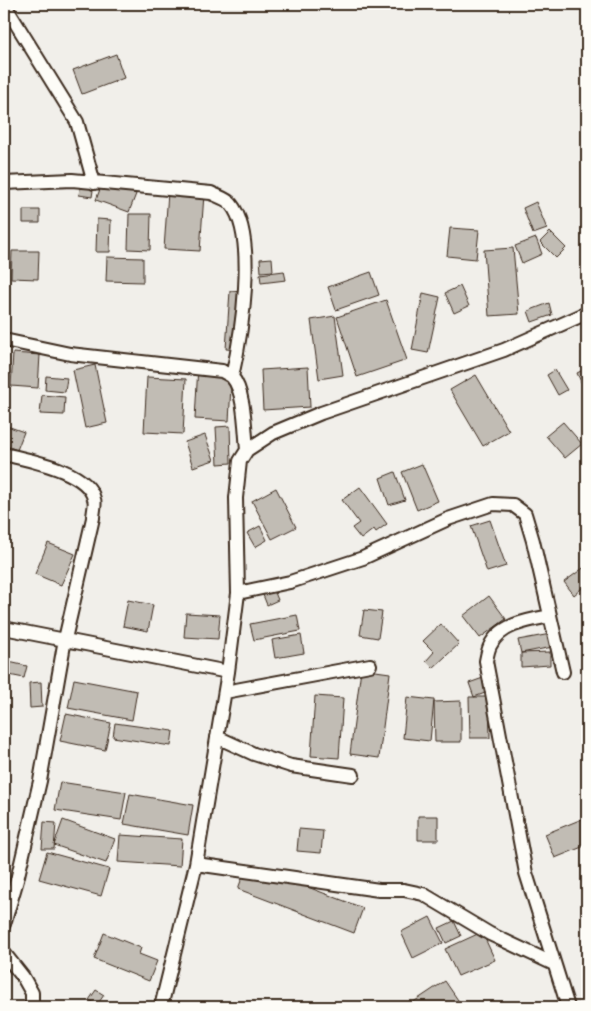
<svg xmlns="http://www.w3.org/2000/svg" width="591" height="1011" viewBox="0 0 591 1011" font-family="'Patrick Hand',sans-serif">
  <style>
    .building { fill: #c1bcb4; stroke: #3b2a1e }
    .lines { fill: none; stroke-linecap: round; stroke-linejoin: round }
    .minor-casing { stroke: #3b2a1e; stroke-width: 16 }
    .minor { stroke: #fdfcf7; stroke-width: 12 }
  </style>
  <rect width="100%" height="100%" fill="#f1efea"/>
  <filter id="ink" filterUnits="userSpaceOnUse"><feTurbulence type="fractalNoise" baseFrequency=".02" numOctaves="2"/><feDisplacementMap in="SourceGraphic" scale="10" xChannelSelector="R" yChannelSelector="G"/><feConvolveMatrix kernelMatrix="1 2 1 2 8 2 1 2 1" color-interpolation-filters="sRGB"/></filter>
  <g filter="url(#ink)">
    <path class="building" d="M116,54L124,78L82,94L73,70Z
      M103,181L136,194L129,212L96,200Z
      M81,182L94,184L92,197L79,195Z
      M168,192L204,194L200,251L164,249Z
      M536,202L547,229L533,234L523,208Z
      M23,210H40V223H23Z
      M129,214H151L150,250L128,249Z
      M97,219L111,220L110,252H96Z
      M450,228L479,230L476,259L447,256Z
      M550,232L566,248L556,258L540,242Z
      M536,238L542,254L522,263L515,246Z
      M513,248L519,314L489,316L484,250Z
      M12,251H39L38,279L11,278Z
      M107,257L143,258V282L106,281Z
      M272,258L273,271L261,272L260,259Z
      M284,271L286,280L261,283L260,274Z
      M371,272L379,295L336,310L328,287Z
      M460,286L469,306L454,313L445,293Z
      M230,291L243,292L239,350L226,349Z
      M423,293L440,297L428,353L412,350Z
      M386,300L407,360L357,377L337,317Z
      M549,303L552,315L532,322L528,311Z
      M335,316L343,375L319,379L311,320Z
      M13,353L40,355L38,388L11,386Z
      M95,365L107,423L85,428L73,370Z
      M198,366L232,368L229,421L195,419Z
      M308,367L310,407L263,410L261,370Z
      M587,368V395L577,373Z
      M555,370L567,390L558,395L547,375Z
      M476,375L509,431L483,446L450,390Z
      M46,376L67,378L65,392L45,390Z
      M147,377L186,379L183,434L144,432Z
      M42,395L65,397L64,415L40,414Z
      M563,422L582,444L565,458L546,436Z
      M4,425L24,432L17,450L4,445Z
      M230,426L231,463L218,464L216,427Z
      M205,435L214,460L193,467L185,442Z
      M422,464L438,501L417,510L402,472Z
      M395,472L405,500L389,505L380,478Z
      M360,487L387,524L376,532L374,529L361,539L352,528L359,523L342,500Z
      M276,488L296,527L272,539L252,501Z
      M490,520L506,566L487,572L471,526Z
      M260,526L267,540L255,547L247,533Z
      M48,543L75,554L61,585L35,574Z
      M586,566L587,584L574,595L564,582Z
      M274,590L278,600L267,605L263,595Z
      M489,596L506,619L480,638L463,616Z
      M128,600L153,605L148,631L123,626Z
      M364,610L382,612L378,638L360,635Z
      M186,613L220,615L218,639L184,637Z
      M297,615L300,631L254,640L250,624Z
      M441,624L459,644L433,668L426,661L434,652L423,641Z
      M556,633L558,646L521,653L518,640Z
      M301,635L304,653L275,658L272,640Z
      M550,652V665L521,667V653Z
      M4,661L27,666L24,678L4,674Z
      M361,669L390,673L379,758L350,754Z
      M483,678L488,692L474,697L469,683Z
      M74,679L137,691L132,720L68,708Z
      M41,682L42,707L30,708L29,683Z
      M315,696L343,698L339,758L311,756Z
      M407,697L434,700L430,741L403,738Z
      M469,697H489L490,738H470Z
      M461,701V742H435L434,702Z
      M66,714L111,723L105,750L60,741Z
      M115,723L173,731L171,746L113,737Z
      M60,782L126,792L121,820L55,810Z
      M130,794L193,805L188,835L124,824Z
      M418,816H438V840H418Z
      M587,817V845L555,858L545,834Z
      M63,820L115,839L106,863L54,845Z
      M44,822L56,823L54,849H42Z
      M299,829L323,831L321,853L297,851Z
      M120,835L182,839L180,866L118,862Z
      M47,852L109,869L101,896L39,879Z
      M247,864L363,908L354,933L238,889Z
      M430,917L443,943L413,958L401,932Z
      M454,921L461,936L446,943L439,928Z
      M482,932L495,960L458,976L445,949Z
      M104,933L141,948L139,954L157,961L149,981L94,959Z
      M445,981L460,1003L454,1007H406Z
      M96,990L104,995L97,1005L89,1000Z"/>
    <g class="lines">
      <g class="minor-casing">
        <path id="minor" d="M4,4L77,122L94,183
          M4,183L72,180L211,193C217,196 227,199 231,204C258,237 241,337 232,377
          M4,340L70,354L222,371C225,373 229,374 232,377C245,391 245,431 247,450
          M4,454C27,460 88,470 94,499C96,504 93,512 93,518L65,639L40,781L17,880L4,924
          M238,593L290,582L363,558L448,519L493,504L513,505L525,514L533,541L563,672
          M550,616C529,620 500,624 490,646C488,650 487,656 486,661L526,873L568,1007
          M4,628L228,672
          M225,692L370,665
          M217,737L254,754L291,766L353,775
          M196,864L379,890H404L423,894L490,934L554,964
          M4,953L23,977L32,993V1007
          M161,1007L196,864L228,672L238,593L236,498L240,461L247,450L273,433L321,413L504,350L587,313"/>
      </g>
      <use href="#minor" class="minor"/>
    </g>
  </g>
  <rect width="591" height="1011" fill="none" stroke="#fdfcf7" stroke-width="20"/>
  <rect x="10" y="10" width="571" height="991" fill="none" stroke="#3b2a1e" stroke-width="2" filter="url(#ink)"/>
</svg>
